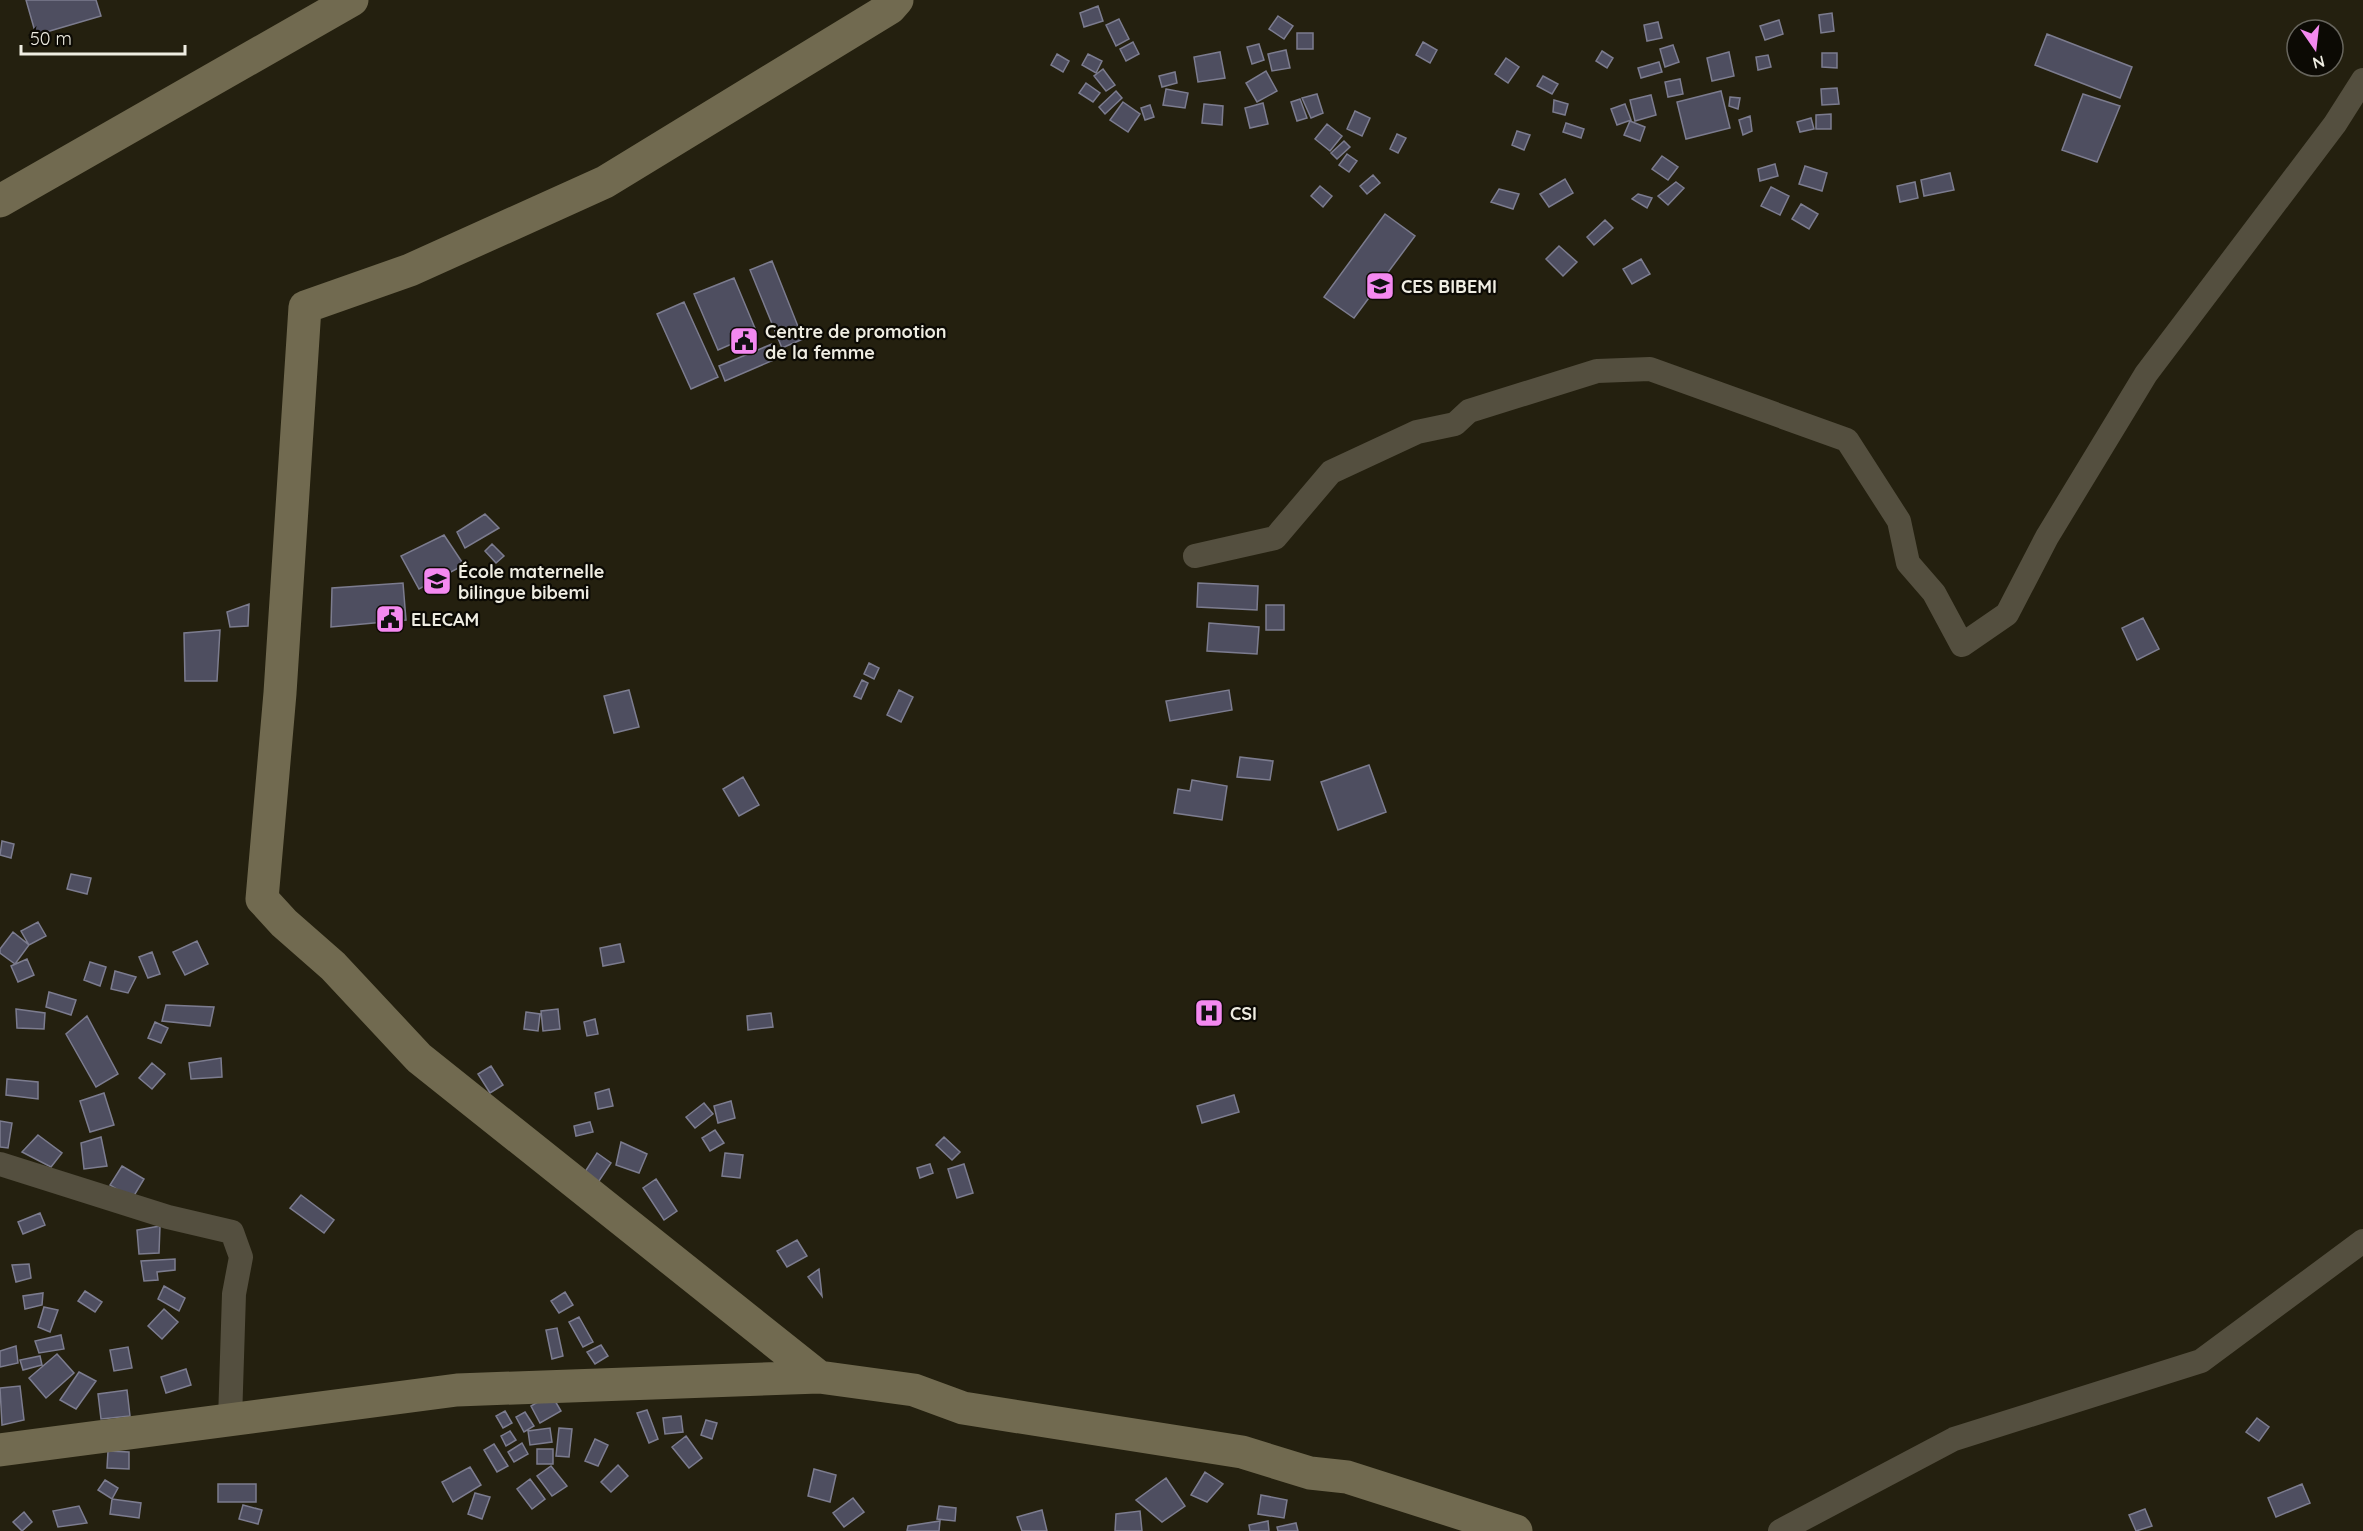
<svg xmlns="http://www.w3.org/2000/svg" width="2363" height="1531" viewBox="0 0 2363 1531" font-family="Quicksand,sans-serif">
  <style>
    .building { fill: #4e4e60; stroke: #7c7c8f; stroke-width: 1.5 }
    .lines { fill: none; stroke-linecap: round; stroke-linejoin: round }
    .minor { stroke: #544f3f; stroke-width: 24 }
    .secondary { stroke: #716a50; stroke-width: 33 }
    .labels { text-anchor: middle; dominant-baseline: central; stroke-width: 4.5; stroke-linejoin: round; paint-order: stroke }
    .poi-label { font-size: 18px; font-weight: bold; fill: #efede2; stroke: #0c0a04; text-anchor: start }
  </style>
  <rect width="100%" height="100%" fill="#24200f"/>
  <path class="building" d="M26,0H96L101,16L36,35Z
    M1098,6L1103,21L1084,27L1080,13Z
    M1832,13L1834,31L1821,33L1819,15Z
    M1278,16L1293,26L1284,39L1269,29Z
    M1119,19L1129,39L1116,46L1106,25Z
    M1779,20L1783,34L1765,40L1760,26Z
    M1658,22L1662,38L1647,41L1644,25Z
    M1297,33H1313V49H1297Z
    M2047,34L2132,67L2120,98L2035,65Z
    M1133,42L1139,54L1126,61L1120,49Z
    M1423,42L1437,50L1430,63L1416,55Z
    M1259,44L1264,60L1252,64L1247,47Z
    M1673,45L1679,62L1665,67L1660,49Z
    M1286,50L1290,68L1272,71L1268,54Z
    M1602,51L1613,58L1607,68L1596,61Z
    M1220,52L1225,78L1198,82L1194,57Z
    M1729,52L1734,76L1712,81L1707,58Z
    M1822,53H1837V68L1822,67Z
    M1057,54L1069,61L1063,72L1051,65Z
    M1088,54L1102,61L1096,73L1082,65Z
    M1768,55L1771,67L1758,70L1756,57Z
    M1506,58L1519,67L1508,83L1495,74Z
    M1659,62L1662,72L1641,78L1638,68Z
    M1103,69L1115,85L1106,91L1094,76Z
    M1266,71L1277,91L1257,102L1246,83Z
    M1175,72L1177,83L1162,87L1159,76Z
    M1543,76L1558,84L1552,94L1537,86Z
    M1680,79L1683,94L1668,97L1665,82Z
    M1086,83L1100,93L1093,102L1079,93Z
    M1837,88L1839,104L1822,105L1821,89Z
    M1166,89L1188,93L1185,108L1163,105Z
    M1116,91L1122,98L1105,114L1099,107Z
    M1721,91L1730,128L1686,139L1677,102Z
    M1317,94L1323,113L1311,118L1302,98Z
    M2083,94L2120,106L2097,162L2062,150Z
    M1651,95L1656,115L1635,121L1630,100Z
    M1730,97L1740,98L1738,109L1729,106Z
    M1300,99L1307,118L1297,121L1291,102Z
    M1554,100L1568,104L1565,115L1553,112Z
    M1123,102L1140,114L1128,132L1110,120Z
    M1263,103L1268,124L1250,128L1245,108Z
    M1204,104L1223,106L1222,125L1202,123Z
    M1625,104L1631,120L1617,125L1611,109Z
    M1150,105L1154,117L1145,120L1141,108Z
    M1355,111L1370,118L1362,136L1347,129Z
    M1831,114V129H1816V115Z
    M1750,116L1752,131L1743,135L1739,120Z
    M1811,118L1814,129L1800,132L1797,122Z
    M1630,121L1645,127L1640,141L1624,135Z
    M1566,123L1584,129L1581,138L1563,132Z
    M1327,124L1342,136L1330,151L1315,139Z
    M1517,131L1530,135L1524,150L1512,145Z
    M1397,134L1406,138L1398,153L1390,149Z
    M1344,141L1350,147L1337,159L1331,153Z
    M1347,154L1357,161L1349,172L1339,165Z
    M1662,156L1678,167L1668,180L1652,169Z
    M1775,164L1778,176L1760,181L1758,169Z
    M1805,166L1827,173L1822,191L1799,184Z
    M1950,173L1954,190L1924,196L1921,180Z
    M1373,175L1380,183L1367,194L1360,186Z
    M1565,179L1573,193L1549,207L1540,194Z
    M1676,182L1684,188L1668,205L1658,196Z
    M1915,182L1918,198L1900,202L1897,186Z
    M1320,186L1332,196L1323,207L1311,196Z
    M1771,187L1789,196L1780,215L1761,206Z
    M1499,189L1519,194L1513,209L1491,202Z
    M1638,194L1652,198L1647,208L1632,199Z
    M1801,204L1818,214L1809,229L1792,219Z
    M1385,214L1415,236L1354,318L1324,297Z
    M1605,220L1613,228L1594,245L1587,237Z
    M1559,246L1577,262L1563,276L1546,259Z
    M1641,259L1650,274L1632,284L1623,269Z
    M772,261L803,339L782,348L750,270Z
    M734,278L757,333L718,350L694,294Z
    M684,302L718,377L691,389L657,314Z
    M772,344L778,358L725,381L719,366Z
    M485,514L499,528L465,548L457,532Z
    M444,535L464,565L419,589L401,556Z
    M492,544L504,556L496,563L485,551Z
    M403,583L406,620L331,627L332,588Z
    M1198,583L1258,586L1257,610L1197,607Z
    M249,604L248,626L230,627L227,612Z
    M1266,605H1284V630H1266Z
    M2143,618L2159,649L2137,660L2122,628Z
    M1209,623L1259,627L1257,654L1207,651Z
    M220,630L217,681H185L184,633Z
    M869,663L879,668L874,679L864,674Z
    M862,680L868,683L861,699L854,696Z
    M629,690L639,727L614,733L604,696Z
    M899,690L913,697L901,722L887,715Z
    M1229,690L1232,710L1170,721L1166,701Z
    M1240,757L1273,761L1270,780L1237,777Z
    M1369,765L1386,812L1338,830L1321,782Z
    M743,777L759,805L739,816L723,789Z
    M1192,780L1227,786L1222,820L1174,813L1178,789L1190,791Z
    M2,841L14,844L11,858L0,855Z
    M71,874L91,878L87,894L67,889Z
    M38,922L46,936L29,945L21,931Z
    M13,932L29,945L15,964L0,953V949Z
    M197,941L208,964L185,975L173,952Z
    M620,944L624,962L603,966L600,948Z
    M152,952L160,974L148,978L139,957Z
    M27,959L34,975L18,982L11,966Z
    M90,962L106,967L100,986L84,980Z
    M115,971L136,977L128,993L111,989Z
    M49,992L76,1000L71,1015L46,1007Z
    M166,1005L214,1007L210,1026L162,1021Z
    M16,1009L45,1013L44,1029L17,1028Z
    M558,1009L560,1029L543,1031L541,1011Z
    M526,1012L540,1014L538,1031L524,1029Z
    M771,1013L773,1027L748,1030L747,1016Z
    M87,1016L118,1074L96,1087L66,1034Z
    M595,1019L598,1034L587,1036L584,1022Z
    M155,1022L168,1028L161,1043L148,1038Z
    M221,1058L222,1077L191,1079L189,1063Z
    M152,1063L165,1074L152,1089L139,1078Z
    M491,1066L503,1085L490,1093L478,1074Z
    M7,1079L38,1082V1099L6,1095Z
    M609,1089L613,1106L598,1109L595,1093Z
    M104,1093L114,1125L90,1132L80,1101Z
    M1234,1095L1239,1112L1202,1123L1197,1106Z
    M731,1101L735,1118L718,1123L714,1106Z
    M704,1103L713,1114L695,1128L686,1117Z
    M0,1121L12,1123L8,1148L0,1147Z
    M590,1122L593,1132L576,1136L574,1126Z
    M715,1130L724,1143L710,1151L702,1138Z
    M38,1135L62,1153L51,1167L22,1152Z
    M101,1137L107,1166L84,1169L81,1143Z
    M944,1137L960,1152L952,1160L936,1145Z
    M621,1142L647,1154L639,1173L616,1165Z
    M597,1153L611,1163L597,1184L583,1175Z
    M725,1153L743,1155L740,1178L722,1176Z
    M930,1164L933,1173L920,1178L917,1168Z
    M964,1164L973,1193L957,1198L948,1169Z
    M122,1166L144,1179L132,1199L110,1185Z
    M656,1179L677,1211L664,1220L643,1188Z
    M301,1195L334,1220L324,1233L290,1208Z
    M40,1213L45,1225L23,1234L18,1222Z
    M160,1226L159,1253L139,1254L137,1230Z
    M797,1240L807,1256L787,1267L777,1251Z
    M175,1259V1270L157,1272L158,1280L144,1281L141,1261Z
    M29,1264L31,1278L16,1282L12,1265Z
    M819,1269L822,1296L808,1277Z
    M164,1286L185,1298L179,1311L158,1299Z
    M85,1291L102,1302L95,1312L78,1301Z
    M565,1292L573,1305L559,1313L551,1301Z
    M43,1293L42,1305L25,1309L23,1296Z
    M44,1307L58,1310L50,1332L38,1327Z
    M164,1309L178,1322L162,1339L148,1326Z
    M579,1317L593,1342L583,1347L569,1322Z
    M557,1328L563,1356L552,1359L546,1330Z
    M61,1335L64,1349L39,1353L35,1341Z
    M601,1345L608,1356L595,1364L587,1352Z
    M16,1346L18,1363L0,1367V1351Z
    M128,1347L132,1368L114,1371L110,1350Z
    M57,1354L74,1373L46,1398L29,1378Z
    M40,1356L42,1365L23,1370L20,1360Z
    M186,1369L191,1385L166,1393L161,1377Z
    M79,1372L96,1381L76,1409L60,1400Z
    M20,1386L24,1420L2,1425L0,1388Z
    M127,1390L130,1416L101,1419L98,1394Z
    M551,1394L561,1411L540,1423L531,1406Z
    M647,1410L658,1439L649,1443L637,1413Z
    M505,1411L512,1423L503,1428L496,1416Z
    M525,1412L534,1426L524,1432L516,1417Z
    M681,1416L683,1432L665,1434L663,1418Z
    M2257,1418L2269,1427L2259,1441L2246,1432Z
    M706,1420L717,1423L712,1439L701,1435Z
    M550,1428L552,1442L530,1445L528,1431Z
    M559,1428L572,1429L569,1457L556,1456Z
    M510,1431L516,1440L506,1446L501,1436Z
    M686,1436L702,1458L689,1468L672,1447Z
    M595,1439L608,1445L598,1466L585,1461Z
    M522,1443L528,1454L514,1462L508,1452Z
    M494,1444L508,1466L497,1472L484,1450Z
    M537,1449H553V1464H537Z
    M108,1451L129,1452V1469L107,1468Z
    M618,1465L628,1476L611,1492L601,1482Z
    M551,1466L567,1486L552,1496L537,1476Z
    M470,1467L481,1485L453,1502L442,1482Z
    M814,1469L836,1475L830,1502L808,1496Z
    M1205,1472L1223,1484L1207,1502L1191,1495Z
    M1166,1478L1185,1506L1162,1522L1136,1500Z
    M530,1479L545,1499L532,1509L517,1489Z
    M105,1480L118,1488L112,1499L98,1490Z
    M218,1484H256V1502H218Z
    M2302,1484L2310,1503L2276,1517L2268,1498Z
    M475,1493L490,1497L482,1519L468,1514Z
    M1261,1495L1287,1500L1284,1518L1258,1514Z
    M853,1498L864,1512L844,1527L833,1513Z
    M112,1499L141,1503L139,1518L110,1514Z
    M243,1505L262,1510L258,1524L239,1519Z
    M79,1506L87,1523L58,1527L53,1511Z
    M939,1506L956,1508L955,1521L937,1519Z
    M2145,1509L2152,1526L2136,1531L2129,1515Z
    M1042,1510L1047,1531H1022L1017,1517Z
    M1140,1511L1142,1531H1115L1116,1514Z
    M24,1512L32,1522L22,1531L13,1522Z
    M940,1521L939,1531H907L908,1526Z
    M1268,1521L1269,1531H1250L1249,1525Z
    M1296,1523L1298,1531H1278L1277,1527Z"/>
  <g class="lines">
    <path class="minor" d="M1195,556L1275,538L1331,472L1417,432L1455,424L1469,411L1597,371L1650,369L1847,440L1899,521L1908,563L1934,593L1962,645L2007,614L2047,537L2146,374L2335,124L2363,80
      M0,1164L168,1217L232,1232L241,1257L234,1294L230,1420
      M1780,1531L1954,1439L2201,1361L2363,1241"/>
    <path class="secondary" d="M0,201L352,0
      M819,1377L419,1058L333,966L284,923L262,899L280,693L305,307L410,270L605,182L890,8L897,0
      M0,1450L457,1390L819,1377L914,1390L963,1408L1242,1452L1310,1473L1347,1477L1516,1531"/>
  </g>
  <defs>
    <g id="school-square" transform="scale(1.5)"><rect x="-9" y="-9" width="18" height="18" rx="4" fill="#f489f0" stroke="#0c0a04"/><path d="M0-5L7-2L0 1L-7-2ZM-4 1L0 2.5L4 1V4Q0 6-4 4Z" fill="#111"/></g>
    <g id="civic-square" transform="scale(1.5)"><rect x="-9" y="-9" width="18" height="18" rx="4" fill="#f489f0" stroke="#0c0a04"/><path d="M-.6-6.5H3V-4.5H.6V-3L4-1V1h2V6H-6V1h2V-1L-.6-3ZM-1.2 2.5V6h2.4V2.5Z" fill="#111"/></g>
    <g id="hospital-square" transform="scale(1.5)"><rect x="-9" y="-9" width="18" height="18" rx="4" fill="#f489f0" stroke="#0c0a04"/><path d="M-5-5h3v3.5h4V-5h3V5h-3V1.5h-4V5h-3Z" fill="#111"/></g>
  </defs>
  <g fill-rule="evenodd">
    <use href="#school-square" x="1380" y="286"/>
    <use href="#civic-square" x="744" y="341"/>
    <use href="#school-square" x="437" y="581"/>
    <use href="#civic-square" x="390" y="619"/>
    <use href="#hospital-square" x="1209" y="1013"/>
  </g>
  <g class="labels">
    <g class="poi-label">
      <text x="1401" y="286">CES BIBEMI</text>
      <text x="765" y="331">Centre de promotion<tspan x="765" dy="21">de la femme</tspan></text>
      <text x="458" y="571">École maternelle<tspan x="458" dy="21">bilingue bibemi</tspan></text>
      <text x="411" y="619">ELECAM</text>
      <text x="1230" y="1013">CSI</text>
    </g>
  </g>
  <g transform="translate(2315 48) rotate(166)"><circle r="28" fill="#0c0a04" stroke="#67655d" stroke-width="1.5"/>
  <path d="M0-4.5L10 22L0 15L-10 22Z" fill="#f489f0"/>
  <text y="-9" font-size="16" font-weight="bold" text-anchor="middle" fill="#efede2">N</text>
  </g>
  <path d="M21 45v9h164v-9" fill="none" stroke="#efede2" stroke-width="3"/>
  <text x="30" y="45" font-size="18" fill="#efede2" stroke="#0c0a04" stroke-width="4.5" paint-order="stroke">50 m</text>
</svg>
